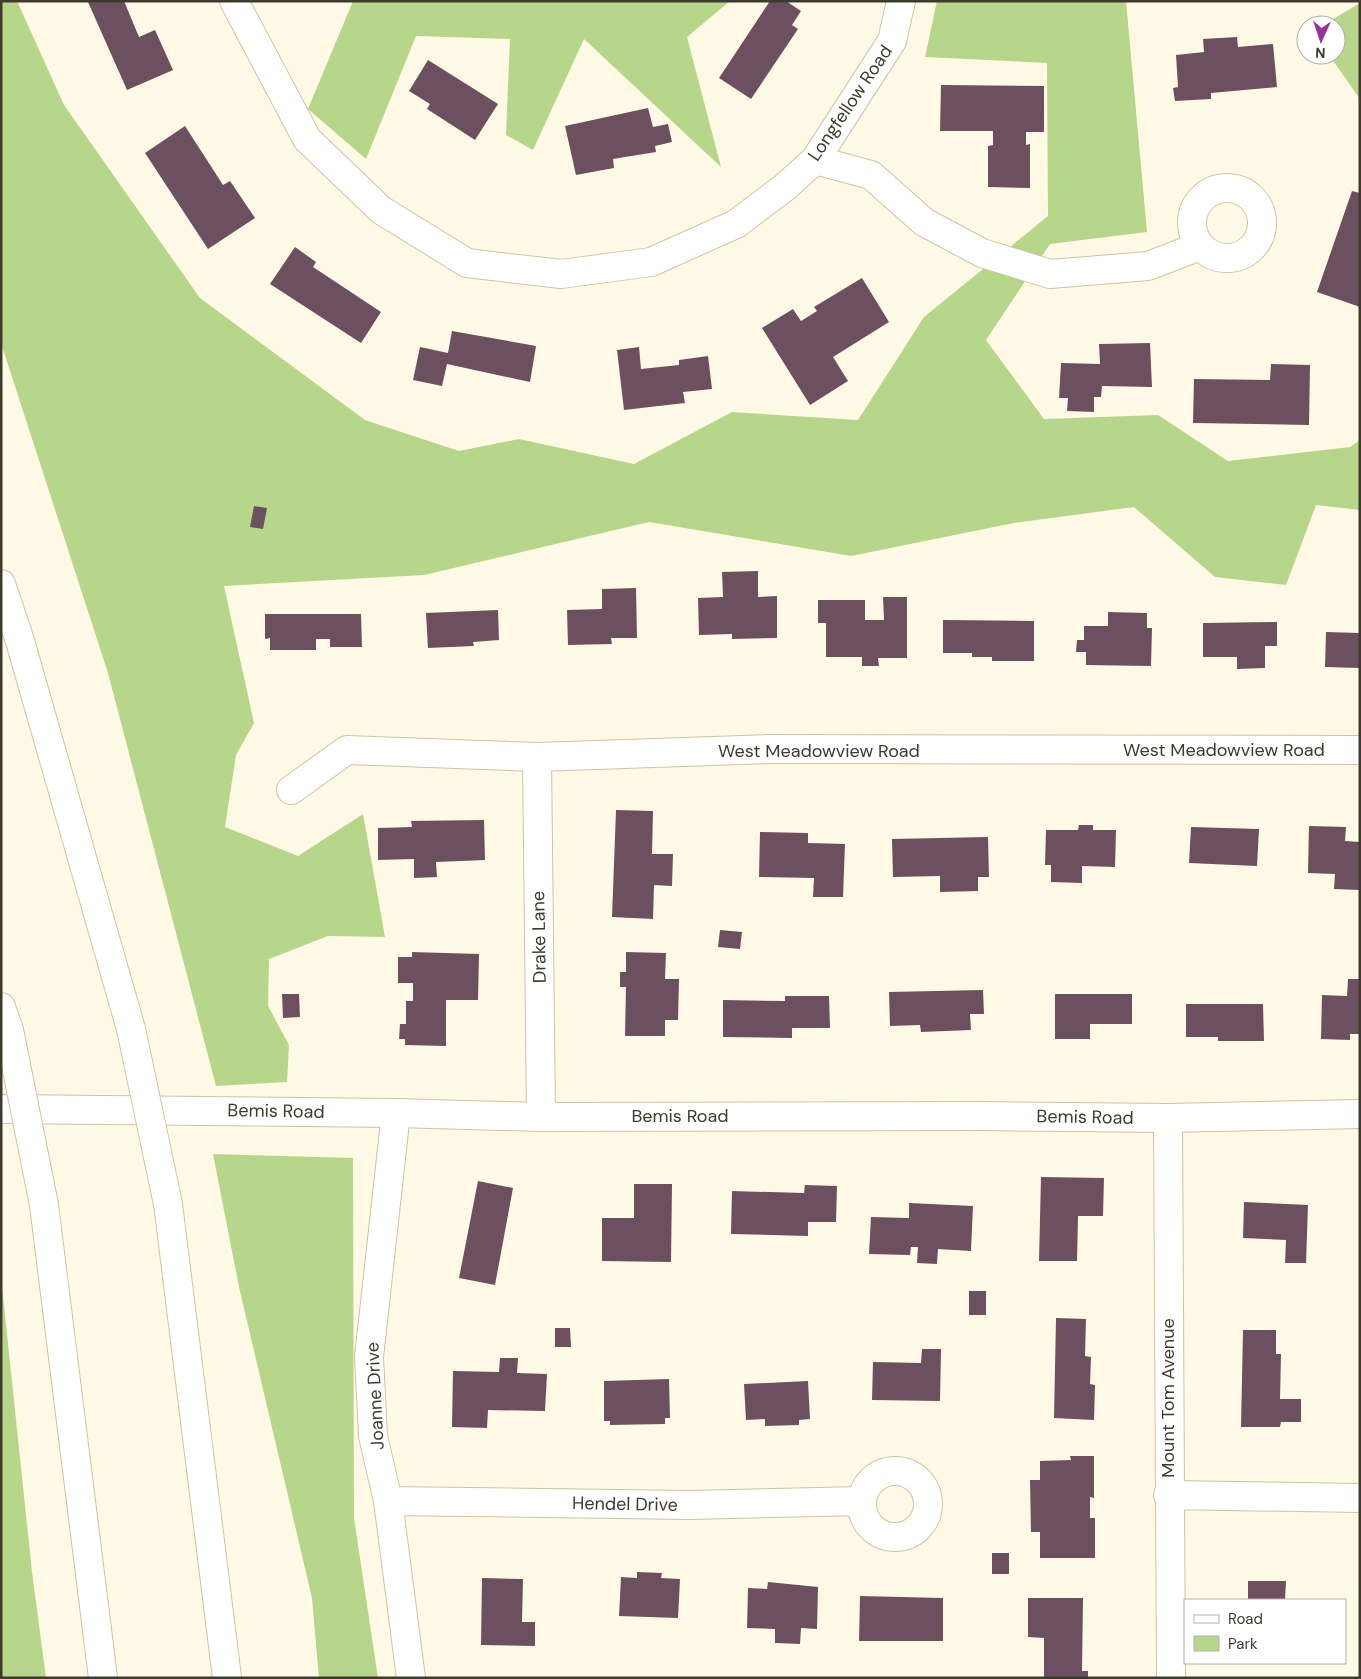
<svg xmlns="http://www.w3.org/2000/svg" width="1361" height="1679" viewBox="0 0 1361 1679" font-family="'DM Sans',sans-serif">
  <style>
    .green { fill: #b6d789 }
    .building { fill: #6d505f }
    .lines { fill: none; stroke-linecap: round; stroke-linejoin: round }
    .street-casing { stroke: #cec4a4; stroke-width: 30 }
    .secondary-casing { stroke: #cec4a4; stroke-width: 30 }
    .highway-casing { stroke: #cec4a4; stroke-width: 30 }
    .street { stroke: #fff; stroke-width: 28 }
    .secondary { stroke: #fff; stroke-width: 28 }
    .highway { stroke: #fff; stroke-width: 28 }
    .highway-bridge-casing { stroke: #cec4a4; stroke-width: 30; stroke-linecap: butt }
    .highway-bridge { stroke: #fff; stroke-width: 28 }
    .labels { text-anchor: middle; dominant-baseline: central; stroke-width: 5; stroke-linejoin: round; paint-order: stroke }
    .street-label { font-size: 18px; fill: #3e3a2d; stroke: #fff }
  </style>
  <rect width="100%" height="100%" fill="#fff9e5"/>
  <path class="green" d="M1,1H17L64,105L200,298L365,420L459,451L519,439L634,464L732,412L858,420L924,317L1048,216L1047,63L925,57L937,1H1126L1147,232L1050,244L986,340L1044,419L1158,415L1228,461L1350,447L1360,440V510L1316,505L1286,585L1215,577L1134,507L1014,523L851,556L649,522L424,575L224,586L254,723L236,755L225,827L298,856L363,814L385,937L328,936L269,959L268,1006L289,1045L287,1082L216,1086L108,673L1,343Z
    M353,1H730L687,37L721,167L584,39L533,150L506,135L510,39L416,36L366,159L308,109Z
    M1360,3V99L1329,55H1336V25H1323Z
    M213,1154L353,1158L354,1518L378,1678H319L312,1598L239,1287Z
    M1,1277L32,1572L46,1678H1Z"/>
  <path class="building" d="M91,1H124L139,37L155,30L173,70L127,90L88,2Z
    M770,1H786L801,11L792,25L798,29L751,99L719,78Z
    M1237,37L1238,47L1273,44L1277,87L1211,93V99L1175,101L1173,88L1178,87L1176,55L1204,52L1203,39Z
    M428,60L498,104L475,140L427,109L430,104L409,91Z
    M941,85L1044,86V132H1026V145L1030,144V188L988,187V146L993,145V131H940Z
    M648,108L653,127L668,124L672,142L655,146L656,152L613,159L614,168L576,175L565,126Z
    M185,126L223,185L230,181L255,218L208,249L145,153Z
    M1352,191L1360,193V307L1317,292Z
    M295,247L316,262L313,267L381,312L361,343L270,284Z
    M862,278L889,322L833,357L848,381L810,405L762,328L793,309L801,321L817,311L814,307Z
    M452,331L536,346L530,382L447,364L442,386L413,380L420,347L448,353Z
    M1150,343L1152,387L1102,386L1101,397H1094V412L1067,411L1068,398H1059L1061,363L1100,364L1099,344Z
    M639,347L641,369L679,365V360L708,356L712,389L683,392L685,403L624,410L617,350Z
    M1271,364L1310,365L1309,425L1193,423L1194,379L1270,380Z
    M254,506L267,508L263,529L250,527Z
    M758,571V597L777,596V638L732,639V634L699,635L698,598L723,597L722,572Z
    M636,588L637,638H611L612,644L568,645L567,610L602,609V589Z
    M883,597H907V658H878L879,666H862V657H826V623H818V600H865V620H884Z
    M498,610L499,640L473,642L474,646L428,648L426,613Z
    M1108,612L1147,613V628H1152L1151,666L1086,665V652H1076L1077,640H1084V626H1108Z
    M265,614H361L362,647H330V639H316V650H270V638L265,639Z
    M943,620L1034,621V661H992V657H972V653H943Z
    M1277,622V646H1265V668L1237,669V657H1203V623Z
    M1326,632L1360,633V668L1325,667Z
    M616,810L653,811L652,854H673L672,886L654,885L653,919L612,917Z
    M484,820L485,860L436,862L437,877L414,878V859L378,860V828L412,827L411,821Z
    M1079,825H1093V830H1116L1115,867L1082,866V883L1051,882V865H1045L1046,830H1078Z
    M1309,826L1346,827L1345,841L1360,842V890L1334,889L1335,874L1308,873Z
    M1191,827L1259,829L1257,866L1189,863Z
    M760,832L808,833V843L845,844L843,897H813L814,878L759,877Z
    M988,837L989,877H978V891L940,892V876L893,877L892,839Z
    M720,930L742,932L740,949L718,947Z
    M412,952L479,954L478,1000H446V1046L405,1045V1039H399L400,1024H406V1001H413V983H398V957H412Z
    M626,952L666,953L665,979H679L678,1020H665V1036H625L626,987H620V972H626Z
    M1348,979H1360V1034H1350V1040L1321,1039L1322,995L1347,996Z
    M983,990L984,1014H970L971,1030L921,1032L920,1025L890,1026L889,992Z
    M282,994H299L300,1017L283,1018Z
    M1055,994H1132V1024H1090V1039H1055Z
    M785,996H829L830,1028H792V1038L723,1037V1000L785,1001Z
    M1186,1004H1263L1264,1041H1218V1037H1186Z
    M1041,1177L1104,1178L1103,1216H1078L1077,1261H1039Z
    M478,1181L513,1188L495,1285L459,1278Z
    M634,1184H672L671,1262L602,1261V1218H634Z
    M805,1185L837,1186L836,1222H808V1236L731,1234L732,1191L804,1193Z
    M1244,1202L1308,1205L1306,1263H1285L1286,1240L1243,1238Z
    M909,1203L973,1206L971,1251L938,1249L937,1264L917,1263L918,1247H911L910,1255L869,1254L871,1217L909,1218Z
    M969,1291H986V1315H969Z
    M1056,1318L1086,1319L1085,1356L1091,1357L1090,1384L1095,1385L1094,1420L1054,1418Z
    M555,1328H570L571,1347H555Z
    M1243,1330H1276V1354H1281L1280,1399H1301V1422H1281L1280,1427H1241Z
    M922,1349H941L940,1401L872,1400L873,1362L921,1363Z
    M500,1358H518L517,1373L547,1374L545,1411L488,1410L487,1428L452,1427L453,1371L499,1372Z
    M669,1379L670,1418H665V1424L610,1425V1421H604V1381Z
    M808,1381L810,1419L799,1420V1425L765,1426V1419L746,1420L744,1384Z
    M1070,1456H1094V1498L1090,1497V1518H1095V1558H1040V1532H1031L1030,1480H1040V1461L1071,1460Z
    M992,1553H1009V1574H992Z
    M637,1572L662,1573L661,1578L680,1579L678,1618L619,1616L621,1577L637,1578Z
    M482,1578L523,1579L522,1622H535V1646L481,1645Z
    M1248,1581H1286L1285,1600H1248Z
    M768,1582L818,1587L817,1629L801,1628L800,1644L775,1643V1629L747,1628L748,1588L767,1589Z
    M860,1596L943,1598V1641H859Z
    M1028,1598H1083L1082,1671H1088V1678H1044V1638L1028,1637Z"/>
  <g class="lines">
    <g class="street-casing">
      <path id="street" d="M234,1L307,139L381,210L467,263L561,274L651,262L736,224L785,187L815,160L892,41L901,1
        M815,160L871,175L924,222L982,253L1050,274L1148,266L1200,246
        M1192 223a35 35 0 1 1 70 0a35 35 0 1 1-70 0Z
        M537,757L541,1117
        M291,790L347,750L537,757L769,749L1360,750
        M396,1113L369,1357L373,1436L388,1501L411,1678
        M1168,1118L1171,1678
        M862 1504a33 33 0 1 1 66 0a33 33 0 1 1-66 0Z
        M1168,1495L1360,1498
        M388,1501L689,1505L861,1501"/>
    </g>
    <g class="secondary-casing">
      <path id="secondary" d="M1,1109L396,1113L541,1117L979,1116L1168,1118L1360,1114"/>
    </g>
    <g class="highway-casing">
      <path id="highway" d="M1,584L20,641L131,1029
        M1,1007L9,1030
        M168,1204L227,1678
        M44,1205L103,1678"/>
    </g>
    <use href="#street" class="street"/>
    <use href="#secondary" class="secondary"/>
    <use href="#highway" class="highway"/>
    <g class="highway-bridge-casing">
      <path id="highway-bridge" d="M131,1029L168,1204
        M9,1030L44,1205"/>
    </g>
    <use href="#highway-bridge" class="highway-bridge"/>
  </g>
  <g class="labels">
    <g class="street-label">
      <text transform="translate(850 103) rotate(-56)">Longfellow Road</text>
      <text x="1224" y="750">West Meadowview Road</text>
      <text x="819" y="751">West Meadowview Road</text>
      <text transform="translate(539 937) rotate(-91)">Drake Lane</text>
      <text transform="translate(276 1111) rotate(1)">Bemis Road</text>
      <text x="680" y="1116">Bemis Road</text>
      <text transform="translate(1085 1117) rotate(1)">Bemis Road</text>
      <text transform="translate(375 1396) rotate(-93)">Joanne Drive</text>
      <text transform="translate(1168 1398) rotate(-90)">Mount Tom Avenue</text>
      <text transform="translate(625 1504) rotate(1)">Hendel Drive</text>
    </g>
  </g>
  <rect width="1361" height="1679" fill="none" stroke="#3e3a2d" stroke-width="5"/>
  <rect x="1184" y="1599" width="162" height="65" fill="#ffffff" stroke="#b2b0ab"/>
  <rect x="1194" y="1615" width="25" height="8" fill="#ffffff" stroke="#b2b0ab"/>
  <text x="1228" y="1624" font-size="15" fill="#3e3a2d">Road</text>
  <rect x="1194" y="1636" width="25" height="15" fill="#b6d789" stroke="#b2b0ab"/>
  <text x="1228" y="1649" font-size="15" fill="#3e3a2d">Park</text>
  <g transform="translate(1321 40) rotate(183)"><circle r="24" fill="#ffffff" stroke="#b2b0ab"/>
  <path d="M0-4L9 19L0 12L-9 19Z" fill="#993296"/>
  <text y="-8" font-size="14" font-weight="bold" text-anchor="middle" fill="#3e3a2d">N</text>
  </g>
</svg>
